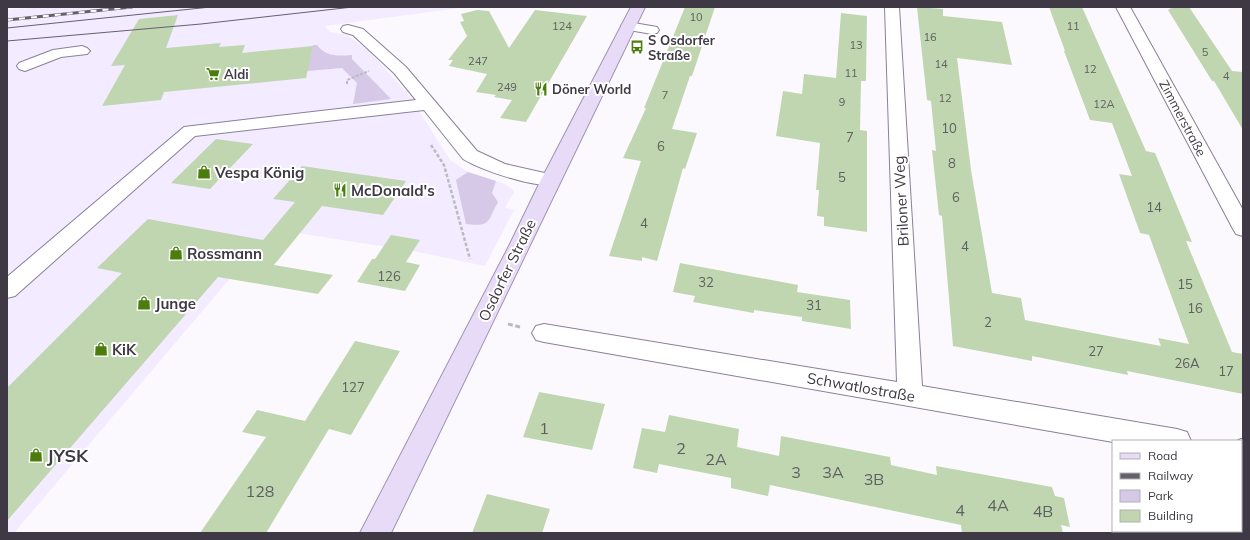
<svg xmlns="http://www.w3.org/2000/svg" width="1250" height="540" viewBox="0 0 1250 540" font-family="Mulish,sans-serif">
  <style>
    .built { fill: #f3ebff }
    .green { fill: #d5c9e7 }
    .building { fill: #c0d6b0 }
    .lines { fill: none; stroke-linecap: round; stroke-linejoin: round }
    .minor-casing { stroke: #8a8097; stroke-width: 2 }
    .major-casing { stroke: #a193b5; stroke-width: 2 }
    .path-far2 { stroke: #bcb9c0; stroke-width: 2; stroke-dasharray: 3 1.5; stroke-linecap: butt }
    .path-far1 { stroke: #bcb9c0; stroke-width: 2.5; stroke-dasharray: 3.5 2; stroke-linecap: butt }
    .path { stroke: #bcb9c0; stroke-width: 3; stroke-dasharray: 5 2.5; stroke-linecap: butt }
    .minor { fill: #fff; fill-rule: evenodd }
    .major { fill: #e7dbf7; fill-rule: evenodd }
    .tram { stroke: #65616b; stroke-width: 1 }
    .rail-casing { stroke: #65616b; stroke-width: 3 }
    .rail { stroke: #fff; stroke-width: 2; stroke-dasharray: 6; stroke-linecap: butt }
    .labels { text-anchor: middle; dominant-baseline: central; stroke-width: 4; stroke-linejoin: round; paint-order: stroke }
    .far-number-label { font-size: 11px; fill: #5e605f }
    .far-poi-label { font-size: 13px; font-weight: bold; fill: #3e3944; stroke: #fff; text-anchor: start }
    .far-street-label { font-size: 13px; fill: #3e3944; stroke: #fff }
    .number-label { font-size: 13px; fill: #5e605f }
    .poi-label { font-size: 15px; font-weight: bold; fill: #3e3944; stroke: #fff; text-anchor: start }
    .street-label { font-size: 15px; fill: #3e3944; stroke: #fff }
    .near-number-label { font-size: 16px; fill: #5e605f }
    .near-poi-label { font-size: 18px; font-weight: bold; fill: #3e3944; stroke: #fff; text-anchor: start }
  </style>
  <rect width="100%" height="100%" fill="#fbf9fe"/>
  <path class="built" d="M40,7H467L325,26L330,32L347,35L370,52L409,95L450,160L468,172L505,184L512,189L514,192L505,208L514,210L485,266L413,251L272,229L14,533H7V10Z"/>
  <path class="green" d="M313,45H317C326,57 338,56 352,55V59L391,99L353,104L357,83L342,68L307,71Z
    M468,172L496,181L492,193L498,202C487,222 491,227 466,224L456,180Z"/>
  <path class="building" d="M685,7H715L692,76H690L672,129L697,133L685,169L683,168L657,261L642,257V261L609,256L641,161L623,158L646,108H644Z
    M917,7L943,9V16L1002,22L1012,65L957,58L971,170L992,293L1021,298L1025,320L1161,346L1158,338L1189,344L1149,235L1140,233L1119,174L1132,176L1112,123L1090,120L1064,51H1065L1049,7H1082L1146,151L1155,153L1192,242L1186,241L1232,352L1243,354V394L1127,371L1128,375L1032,356V361L953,346L942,216L939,215L932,150L936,151L931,101L927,100Z
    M1173,7H1189L1232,71L1243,72V130L1214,81H1212L1168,10Z
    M477,10L489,11L509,48L535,10L587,16L526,122L500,118L512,100L494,97L496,95L476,92L487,74L449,66L453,60H448L467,36L460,22L464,21L461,14Z
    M841,13L867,16L866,81H861L860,130L867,131V232L824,226V217L817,216L819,190H816L820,143L776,136L783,91L802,94L804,74L836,78Z
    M178,15L166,48L221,43L219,47L245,45L242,53L313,46L306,78L164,92L161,100L102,106L125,65L111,66L139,19Z
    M216,139L253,144L210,189L171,183Z
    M302,166L406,181L383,215L322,206L274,265L333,275L318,294L218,277L7,521V388L122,273L97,268L148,219L263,240L295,202L273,199Z
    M391,235L420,240L406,262L420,265L405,291L357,282L372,259H375Z
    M680,263L798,285L797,292L850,300L851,329L802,321V317L754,310V313L693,302L695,296L673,292Z
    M355,341L400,351L351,435L329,429L266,533H200L266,437L242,432L257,410L305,421Z
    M539,392L605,404L592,450L523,437Z
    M669,415L739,429L737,447L779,456L781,436L890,457L891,465L937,475L936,466L1052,487L1055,496L1064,498L1070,527L1061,525L1063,533H962L961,525L770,485L768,496L731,488V478L659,464L657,473L633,468L642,428L665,432Z
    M487,494L550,509L542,533H472Z"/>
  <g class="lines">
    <g class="minor-casing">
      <path id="minor" d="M885,7H899L922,386L1177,429L1187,432L1191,441L1113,442L544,342L536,340L532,333L536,326L544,324L897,382Z
        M1116,7H1130L1243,210V236L1236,234L1233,229Z
        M628,22L657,27L659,30L657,33L652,34L623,29L621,26L623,23Z
        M348,25L363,29L406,67L477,151L505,164L558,176L561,180L558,184C538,190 481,170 463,159L424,110L195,136L15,296L7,298V277L184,127L416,100L394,73L353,35L343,32L341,29L343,26Z
        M82,46L87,48L90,51L87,54L61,57L25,71L19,69L17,66L19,63L53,50Z
        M1241,439H1243V465H1241V441H1237Z"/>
    </g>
    <g class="major-casing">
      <path id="major" d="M631,7H645L391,533H360L509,246L541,180Z"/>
    </g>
    <path class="path-far2" d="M347,84V80L369,71"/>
    <path class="path-far1" d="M431,145L444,165L470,259"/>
    <path class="path" d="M508,324L520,327"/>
    <use href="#minor" class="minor"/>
    <use href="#major" class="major"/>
    <path class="tram" d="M7,28L211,7
      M7,41L201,24L353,7"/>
    <g class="rail-casing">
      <path id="rail" d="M7,20L132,7"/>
    </g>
    <use href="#rail" class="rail"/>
  </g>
  <defs>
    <g id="bus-bare" transform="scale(1.08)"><path d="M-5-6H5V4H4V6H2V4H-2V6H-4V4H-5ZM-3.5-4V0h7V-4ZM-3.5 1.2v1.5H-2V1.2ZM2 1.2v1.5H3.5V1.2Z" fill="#4b7d0d" stroke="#fff" stroke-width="2.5" paint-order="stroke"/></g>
    <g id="supermarket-bare" transform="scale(1.08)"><path d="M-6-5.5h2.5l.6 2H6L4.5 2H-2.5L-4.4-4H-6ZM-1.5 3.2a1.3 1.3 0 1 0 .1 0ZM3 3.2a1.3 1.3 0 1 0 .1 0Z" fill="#4b7d0d" stroke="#fff" stroke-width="2.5" paint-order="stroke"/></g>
    <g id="restaurant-bare" transform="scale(1.08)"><path d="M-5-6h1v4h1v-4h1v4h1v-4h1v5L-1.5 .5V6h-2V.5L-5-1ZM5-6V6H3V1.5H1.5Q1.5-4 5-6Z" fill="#4b7d0d" stroke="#fff" stroke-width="2.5" paint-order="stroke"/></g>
    <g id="shop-bare" transform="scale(1.08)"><path d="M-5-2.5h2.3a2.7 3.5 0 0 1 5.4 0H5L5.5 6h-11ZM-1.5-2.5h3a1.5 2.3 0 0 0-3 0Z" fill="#4b7d0d" stroke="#fff" stroke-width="2.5" paint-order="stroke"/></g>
  </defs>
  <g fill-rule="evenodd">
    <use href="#bus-bare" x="637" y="47"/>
    <use href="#supermarket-bare" x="213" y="74"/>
    <use href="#restaurant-bare" x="541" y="89"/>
    <use href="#shop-bare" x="204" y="172"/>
    <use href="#restaurant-bare" x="340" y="190"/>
    <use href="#shop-bare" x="176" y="253"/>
    <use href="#shop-bare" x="144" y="303"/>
    <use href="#shop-bare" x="101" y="349"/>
    <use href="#shop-bare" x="36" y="455"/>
  </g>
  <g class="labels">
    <g class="far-number-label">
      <text x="696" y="17">10</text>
      <text x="562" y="26">124</text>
      <text x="1073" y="26">11</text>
      <text x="930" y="37">16</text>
      <text x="856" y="45">13</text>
      <text x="1205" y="52">5</text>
      <text x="478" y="61">247</text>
      <text x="941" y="64">14</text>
      <text x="1090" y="69">12</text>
      <text x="851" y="73">11</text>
      <text x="1226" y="76">4</text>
      <text x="507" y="87">249</text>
      <text x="665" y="95">7</text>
      <text x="945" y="98">12</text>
      <text x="842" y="102">9</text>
      <text x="1104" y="104">12A</text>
    </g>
    <g class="far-poi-label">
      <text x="648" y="40">S Osdorfer<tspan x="648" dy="15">Straße</tspan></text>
      <text x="224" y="74">Aldi</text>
      <text x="552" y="89">Döner World</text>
    </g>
    <g class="far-street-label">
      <text transform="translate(1183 118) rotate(62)">Zimmerstraße</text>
    </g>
    <g class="number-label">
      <text x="949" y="128">10</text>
      <text x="850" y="137">7</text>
      <text x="661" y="146">6</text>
      <text x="952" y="163">8</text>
      <text x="842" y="177">5</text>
      <text x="956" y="197">6</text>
      <text x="1154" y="207">14</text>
      <text x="644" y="223">4</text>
      <text x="965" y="246">4</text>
      <text x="389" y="276">126</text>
      <text x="706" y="282">32</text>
      <text x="1185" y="284">15</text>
      <text x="814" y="305">31</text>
      <text x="1195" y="308">16</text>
      <text x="988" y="322">2</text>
      <text x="1096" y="351">27</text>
      <text x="1187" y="363">26A</text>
      <text x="1226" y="371">17</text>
      <text x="353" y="387">127</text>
    </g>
    <g class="poi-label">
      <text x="215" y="172">Vespa König</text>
      <text x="351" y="190">McDonald's</text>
      <text x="187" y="253">Rossmann</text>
      <text x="155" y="303">Junge</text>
      <text x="112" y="349">KiK</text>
    </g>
    <g class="street-label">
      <text transform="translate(901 201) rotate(-93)">Briloner Weg</text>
      <text transform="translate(507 270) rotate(-64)">Osdorfer Straße</text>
      <text transform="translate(861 387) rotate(10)">Schwatlostraße</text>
    </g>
    <g class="near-number-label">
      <text x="544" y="428">1</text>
      <text x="681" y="448">2</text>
      <text x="716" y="459">2A</text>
      <text x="796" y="472">3</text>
      <text x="833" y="472">3A</text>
      <text x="874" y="479">3B</text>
      <text x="260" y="491">128</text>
      <text x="998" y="505">4A</text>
      <text x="960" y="510">4</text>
      <text x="1043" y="511">4B</text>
    </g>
    <g class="near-poi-label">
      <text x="47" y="455">JYSK</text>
    </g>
  </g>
  <rect width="1250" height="540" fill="none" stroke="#3e3944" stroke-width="16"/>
  <rect x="1112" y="440" width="130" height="92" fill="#ffffff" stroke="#b2b0b4"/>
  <rect x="1120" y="453" width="20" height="6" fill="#e7dbf7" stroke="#b2b0b4"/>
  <text x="1148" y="460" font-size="12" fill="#3e3944">Road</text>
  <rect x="1120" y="473" width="20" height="6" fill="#65616b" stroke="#b2b0b4"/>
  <text x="1148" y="480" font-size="12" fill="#3e3944">Railway</text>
  <rect x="1120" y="490" width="20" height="12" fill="#d5c9e7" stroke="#b2b0b4"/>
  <text x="1148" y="500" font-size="12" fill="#3e3944">Park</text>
  <rect x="1120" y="510" width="20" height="12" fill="#c0d6b0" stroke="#b2b0b4"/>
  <text x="1148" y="520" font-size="12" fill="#3e3944">Building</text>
</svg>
